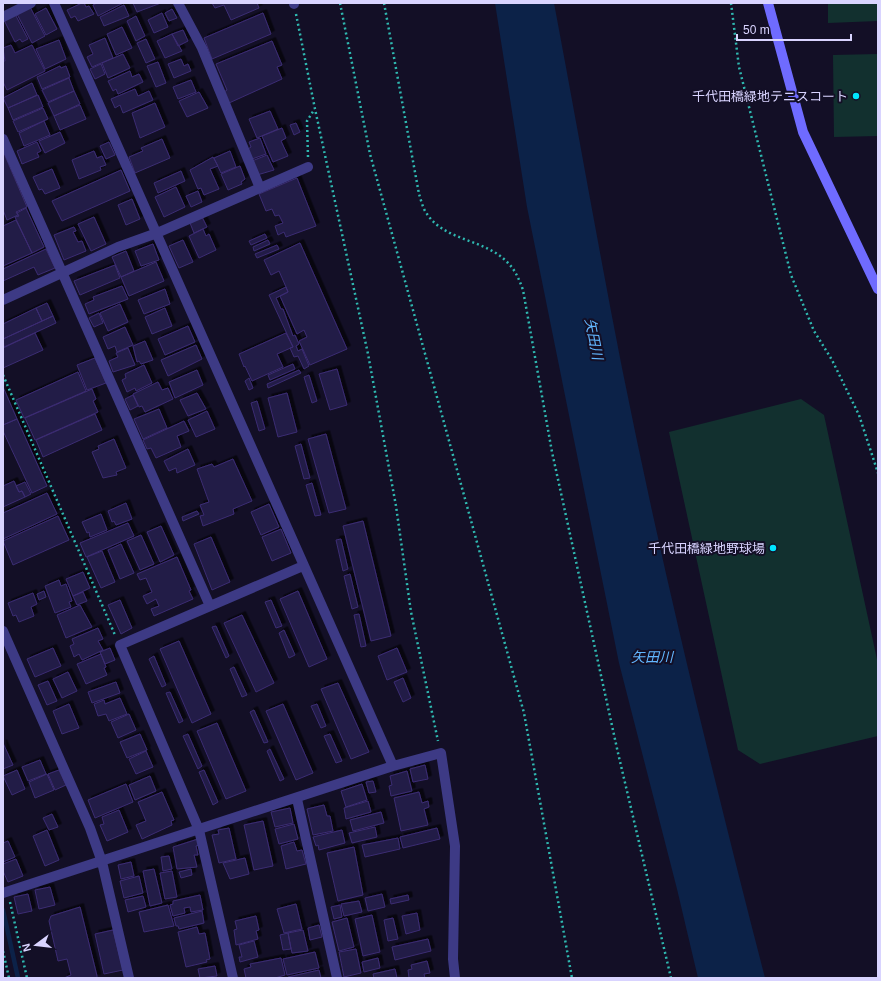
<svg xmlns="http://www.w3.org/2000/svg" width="881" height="981" viewBox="0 0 881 981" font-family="Helvetica,'Noto Sans JP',sans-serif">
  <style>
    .green { fill: #12302f }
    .water { fill: #0c2248 }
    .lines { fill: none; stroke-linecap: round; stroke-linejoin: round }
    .stream { stroke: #0c2248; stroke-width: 4.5 }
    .building { fill: #241b47; stroke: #3b2d73; filter: url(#shadow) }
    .path { stroke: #2fb8b0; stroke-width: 2.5; stroke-dasharray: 2 3; stroke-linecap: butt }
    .street { stroke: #3d3a85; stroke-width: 10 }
    .secondary { stroke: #6f6bff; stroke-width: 10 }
    .poi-dot { fill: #00e5ff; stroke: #130f26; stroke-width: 1.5 }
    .labels { text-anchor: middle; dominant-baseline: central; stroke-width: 4; stroke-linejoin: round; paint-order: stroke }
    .poi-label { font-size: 13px; fill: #d9d4ff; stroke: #130f26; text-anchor: end }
    .water-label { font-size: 14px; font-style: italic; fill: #62b6ff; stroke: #130f26 }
  </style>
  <defs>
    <filter id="shadow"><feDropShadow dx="3.5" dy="-3.5" stdDeviation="0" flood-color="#0009"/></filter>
  </defs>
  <rect width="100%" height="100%" fill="#130f26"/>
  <path class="green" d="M828,3H878V21L828,23Z
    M878,54V136L834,137L833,55Z
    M801,399L824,415L878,664V736L760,764L738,750L669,432Z"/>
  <path class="water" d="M495,3H554C577,125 598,246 622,368C663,573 713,776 765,978H698L677,889L619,663L527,207Z"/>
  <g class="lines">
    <path class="stream" d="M3,910L18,978"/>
  </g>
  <path class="building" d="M82,3H84L86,7L89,6L94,14L78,21L75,16L71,18L67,10Z
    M97,3H123L98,16L93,5Z
    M133,3H161L137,12Z
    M212,3H257L259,8L231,20L224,5L215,8Z
    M124,5L129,16L104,26L100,17Z
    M30,7L45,36L32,43L17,14Z
    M46,8L57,29L46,35L35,14Z
    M172,9L177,18L169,21L165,13Z
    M162,13L168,27L154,33L148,20Z
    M263,13L271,34L212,59L204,38Z
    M15,14L28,39L22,42L20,39L15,42L4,20Z
    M136,16L145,36L136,41L127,21Z
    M122,27L132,48L116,55L107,34Z
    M183,30L188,41L178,46L172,34Z
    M172,34L182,51L165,58L157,41Z
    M105,38L113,58L92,67L87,57L93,54L89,45Z
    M146,39L155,59L146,63L137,43Z
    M59,40L66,59L45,69L36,49Z
    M272,41L282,65L277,67L282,79L229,103L224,92L227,90L216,64Z
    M11,45L15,53L32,45L45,71L7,90L3,82V61H5L3,48Z
    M123,54L130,68L108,78L102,63Z
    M181,59L184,66L188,64L191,71L174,78L168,64Z
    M158,62L166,83L156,87L147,66Z
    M101,64L105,74L95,79L90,69Z
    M60,66L61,68L66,66L70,77L42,89L37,77Z
    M130,71L132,77L139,74L143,82L118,94L116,89L113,91L108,81Z
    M69,78L74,91L48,102L42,90Z
    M191,80L196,92L178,99L173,87Z
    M32,83L37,95L8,108L3,98Z
    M135,89L138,96L149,91L153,100L123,113L120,105L115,108L111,99Z
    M74,91L80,104L54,116L48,103Z
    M199,92L208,108L187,117L179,101Z
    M38,95L43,107L13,120L8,108Z
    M155,103L165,127L140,138L132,113Z
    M80,105L86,119L60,130L54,116Z
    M43,108L48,119L18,132L13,121Z
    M270,111L278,129L257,138L249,119Z
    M44,121L50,135L24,146L19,133Z
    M296,123L300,132L294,135L290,125Z
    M282,128L286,138L281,141L288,156L273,162L262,136Z
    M60,132L65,143L45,153L39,141Z
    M260,138L266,154L252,159L248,149L251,147L249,142Z
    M162,139L170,158L135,173L129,157L143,151L141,148Z
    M37,142L41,151L37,153L39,157L22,164L17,151Z
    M109,142L115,155L106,159L100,146Z
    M3,151L27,207L16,212L18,215L7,220L3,210Z
    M94,151L97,158L102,156L106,165L100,167L101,170L79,179L72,160Z
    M230,151L236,167L221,173L214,158Z
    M267,155L274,170L257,175L252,161Z
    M213,157L218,166L210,169L219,189L204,195L201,188L198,189L190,170Z
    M240,166L245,179L241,182L242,184L228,190L221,174Z
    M52,169L60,188L45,194L42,189L39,190L33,177Z
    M121,170L130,191L62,221L52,201Z
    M181,171L185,181L158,193L154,183Z
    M297,178L316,226L286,237L284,232L278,235L275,226L283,223L279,215L275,216L272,209L266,211L259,194Z
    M176,187L185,207L164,217L155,197Z
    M198,191L202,202L191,207L186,196Z
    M132,199L140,219L126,225L118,205Z
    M26,208L44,247L32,253L15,217L19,216L17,213Z
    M94,217L106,244L91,251L78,224Z
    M202,217L207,227L194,233L190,223Z
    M16,220L32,253L3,266V226Z
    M74,227L76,231L73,232L78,242L82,241L86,251L64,260L54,235Z
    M203,229L206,236L209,234L216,250L199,258L189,236Z
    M265,234L267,238L251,245L249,241Z
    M183,240L193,262L179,268L169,246Z
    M268,240L270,244L254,251L253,247Z
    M300,243L347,349L310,365L299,341L307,337L304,330L297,334L280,296L288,292L286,287L279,271L271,275L264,260Z
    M153,244L159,260L141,266L135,251Z
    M277,245L279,249L257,258L255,254Z
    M46,249L55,268L38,275L34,267L3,281V269Z
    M126,251L134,271L121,277L112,257Z
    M156,262L164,281L129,296L121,277Z
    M115,265L120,278L80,295L74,281Z
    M122,286L128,299L89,314L85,304L94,300L93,297Z
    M286,287L288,292L276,298L281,309H283L293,336L295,335L299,344L296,346L298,351L302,349L309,366L304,369L298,356L294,357L290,348L293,347L269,295Z
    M165,289L170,304L144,314L138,300Z
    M47,303L53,316L42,321L36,308Z
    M120,304L128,322L108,331L100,313Z
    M36,308L42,321L3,339V324Z
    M165,308L172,326L152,334L145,317Z
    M99,313L103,323L94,327L89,318Z
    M53,316L56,323L4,347L3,339Z
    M188,326L195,342L165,355L158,339Z
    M125,327L133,345L117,352L115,346L108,349L103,337Z
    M35,333L43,350L3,368V348Z
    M286,333L293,347L277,354L283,367L252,381L245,366L244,367L239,354Z
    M145,341L153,360L141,364L139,361L137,362L133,346Z
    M196,345L202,359L168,376L161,360Z
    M128,348L135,365L113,372L109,361L118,357L116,353Z
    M95,358L106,383L87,390L77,365Z
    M293,364L295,369L270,380L268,375Z
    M144,365L152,383L136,391L135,388L127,392L122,380L126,378L125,374Z
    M337,369L347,405L330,410L319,374Z
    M197,370L203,385L175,398L169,382Z
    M299,370L301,373L268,388L267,384Z
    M78,372L86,391L24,418L16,400Z
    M309,375L317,401L312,403L304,377Z
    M249,378L253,388L249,390L245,381Z
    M158,382L162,390L168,388L173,399L145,412L142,406L139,407L133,394Z
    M3,387L17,419L3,425Z
    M92,389L96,399L93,401L98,412L35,440L25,418Z
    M197,393L206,409L188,416L180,400Z
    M287,393L297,432L278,437L268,398Z
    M133,395L138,406L130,410L125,399Z
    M257,401L265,429L259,431L251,403Z
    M159,409L167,428L143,439L134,419Z
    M207,411L215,429L196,437L188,420Z
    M95,414L102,430L43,457L36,440Z
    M17,419L47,486L32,493L3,431V425Z
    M184,421L189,431L177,436L181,447L156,458L151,448L147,449L143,440Z
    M326,434L346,509L329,513L308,439Z
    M114,439L126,468L116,472L117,475L103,478L92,452L99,449L98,446Z
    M301,444L310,478L304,479L295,446Z
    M188,449L195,465L177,473L176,468L169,471L164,461Z
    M233,459L252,501L233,509L234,514L203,526L200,516L204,515L200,505L209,502L197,469L212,464L214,467Z
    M14,481L19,492L22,491L25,497L3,507V486Z
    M25,482L31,494L25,497L22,491L19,492L16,486Z
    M312,483L321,515L315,516L306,485Z
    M47,493L57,514L3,539V513Z
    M126,503L132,519L116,525L114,521L112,522L108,511Z
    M269,504L279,527L261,535L251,512Z
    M197,511L199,514L183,521L182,517Z
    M101,514L107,530L90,537L89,532L87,533L82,522Z
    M58,516L69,540L13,565L3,541Z
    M363,521L391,636L371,641L343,526Z
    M128,523L134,536L86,557L80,543Z
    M161,526L174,555L160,562L147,532Z
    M281,529L291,553L272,561L262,537Z
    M141,535L154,564L140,570L127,541Z
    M211,537L230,582L212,590L194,544Z
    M341,539L348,569L343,571L336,540Z
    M121,544L134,573L120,579L108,550Z
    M102,551L115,582L101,588L87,557Z
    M177,557L191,590L189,591L193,599L154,616L151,609L159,606L156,599L147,604L143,596L152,592L146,578L140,580L137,574Z
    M83,572L90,588L73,596L66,579Z
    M350,574L358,607L352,609L344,576Z
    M59,580L61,586L66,584L72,601L69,602L71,607L55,613L45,586Z
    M44,591L46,597L39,600L37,594Z
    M298,591L327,659L309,667L280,599Z
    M83,592L87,601L77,605L73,596Z
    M33,593L37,604L31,607L34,616L19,622L16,615L13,616L8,603Z
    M120,600L132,628L121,634L108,605Z
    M271,600L282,626L276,628L265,602Z
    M80,605L92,627L66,638L57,615Z
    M359,614L366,646L361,647L354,615Z
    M242,615L274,683L256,692L224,623Z
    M216,626L229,656L226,658L212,627Z
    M98,628L103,639L98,641L103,650L82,660L79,654L74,657L70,646L74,644L72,639Z
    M284,630L295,655L289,658L279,633Z
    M179,641L211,714L192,723L160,649Z
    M53,648L61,666L35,677L27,659Z
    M110,648L115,660L105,664L100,652Z
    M397,648L407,672L387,680L378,656Z
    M101,654L106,667L104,668L107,675L86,684L77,664Z
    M154,656L166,685L162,687L149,659Z
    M234,667L247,695L242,697L230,669Z
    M68,672L77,691L62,698L53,679Z
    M403,678L411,698L403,702L394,682Z
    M48,681L57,701L47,705L38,685Z
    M116,682L120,693L92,703L88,692Z
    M338,683L369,752L351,759L321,689Z
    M170,692L183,721L179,723L166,693Z
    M120,698L127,714L109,721L106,714L98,716L94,704L104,700L105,704Z
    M69,704L79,728L62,734L53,711Z
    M283,704L313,773L296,780L266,711Z
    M317,704L326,726L321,728L311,706Z
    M254,710L268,742L264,743L250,712Z
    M129,714L136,730L118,738L111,722Z
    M217,723L246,791L226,799L197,731Z
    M140,734L147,750L127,758L120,742Z
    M188,734L202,766L198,769L183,736Z
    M330,734L342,761L336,763L324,736Z
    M3,743L13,765L3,769Z
    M270,749L284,779L280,781L267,751Z
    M146,751L153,767L136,774L129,759Z
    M40,760L46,774L28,781L22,767Z
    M425,765L428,779L413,782L410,769Z
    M17,770L25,789L12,795L3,776Z
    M59,770L66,785L55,790L48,774Z
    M204,770L218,802L213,805L199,772Z
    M407,771L412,791L391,796L389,786L392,785L390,776Z
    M47,774L54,790L35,798L29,782Z
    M150,776L156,791L135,800L129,785Z
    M373,781L376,792L369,793L366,782Z
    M126,784L133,802L95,818L88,800Z
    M362,784L367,800L346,807L341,791Z
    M162,792L174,820L171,821L172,825L142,839L136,825L146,821L138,802Z
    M419,792L422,803L428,801L429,807L424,809L428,825L401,831L394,798Z
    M368,801L371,812L346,819L344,808Z
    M324,805L327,816H330L333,831L313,835L307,809Z
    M290,808L293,823L275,827L271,812Z
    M119,810L128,832L107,841L100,825L104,824L102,817Z
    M381,812L384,823L353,831L350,820Z
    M52,814L58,827L49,830L43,818Z
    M263,821L273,866L254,870L244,825Z
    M294,824L298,839L279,844L275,829Z
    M375,827L377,837L352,843L349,833Z
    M229,828L236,859L219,863L212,835L219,834L218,830Z
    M437,828L440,839L403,848L400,837Z
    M47,830L59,860L45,866L33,836Z
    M342,830L345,843L319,850L318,845L316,846L313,837Z
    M398,838L400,849L365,857L362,845Z
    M198,839L199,845L196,846L198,855H194L197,867L177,869L173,847Z
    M8,841L15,857L3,862V843Z
    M294,842L297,851L302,850L306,864L286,869L281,846Z
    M354,847L363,895L338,901L327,853Z
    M169,856L172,869L163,871L161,857Z
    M245,858L249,874L230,879L223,863Z
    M16,859L23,876L8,882L3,871V864Z
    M131,862L134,876L121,879L118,865Z
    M154,869L162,903L150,906L143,871Z
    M191,869L192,875L181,878L179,872Z
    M172,871L177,897L165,899L160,873Z
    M139,876L143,893L124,898L120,881Z
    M50,887L55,905L39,909L35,890Z
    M28,894L32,911L18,914L14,897Z
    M382,894L385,907L368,911L365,898Z
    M200,895L203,910L191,912L190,907L184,908L185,913L173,916L170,905L173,904V901Z
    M408,895L409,900L391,904L390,899Z
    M143,896L146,907L128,912L125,900Z
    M359,901L362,912L344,916L341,904Z
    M296,904L302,929L284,933L277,909Z
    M168,905L174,926L144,932L139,912Z
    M340,905L342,917L334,919L331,907Z
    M80,907L97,976V978H64L71,975L67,959L58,961L49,921L51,916Z
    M202,911L204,923L179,929L178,926H176L174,918Z
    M417,913L420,930L406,934L402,916Z
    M372,915L380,952L363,956L355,919Z
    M256,916L259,930L256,931L258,939L236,945L234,930L237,929L235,921Z
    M347,918L354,947L339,951L332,922Z
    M393,918L398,939L388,941L384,920Z
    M319,925L322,937L310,940L308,928Z
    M197,927L199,934L205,933L210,959L206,960L207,962L186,967L178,932Z
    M113,930L123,970L104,974L95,934Z
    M303,930L308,951L292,953L288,933Z
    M288,933L291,949L283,950L280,935Z
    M428,939L431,951L395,960L392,947Z
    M254,941L258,957L240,962L239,957H242L239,945Z
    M356,949L361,973L344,977L339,952Z
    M315,952L319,968L287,975L283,959Z
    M281,958L285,975L275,978H246L244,969L251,967L250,964Z
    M378,958L380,968L364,972L362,962Z
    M427,961L430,973L424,974L425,978H409L408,970L412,969L411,965Z
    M215,966L217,976L200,978L198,969Z
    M395,969L397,978H374L373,974Z
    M319,970L321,978H288V977Z"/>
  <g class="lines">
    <path class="path" d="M340,3L370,154L524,713L572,978
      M384,3L419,194C421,200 423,209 427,214C445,241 484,239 506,261C515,269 519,279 523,290L552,452L618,753L671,978
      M731,3L739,67L791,275L814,331L832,360L859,415L878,473
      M296,14L315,109L368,354L396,506L411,612L438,741
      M308,157L307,121L314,110
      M3,375L115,635
      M10,902L27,978
      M3,951L9,978"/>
    <path class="street" d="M54,3L393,766
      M178,3L202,48L260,188
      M294,3V4
      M3,17L31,3
      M3,139L210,606
      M3,300L118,247L157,233L308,167
      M3,631L90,828L102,862L129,978
      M297,799L337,978
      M3,893L393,766L441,753L455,846L453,959L455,978
      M233,978L199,830L120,645L303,566"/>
    <path class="secondary" d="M768,3L803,132L878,289"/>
  </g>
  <g class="poi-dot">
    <circle cx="856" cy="96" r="4"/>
    <circle cx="773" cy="548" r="4"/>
  </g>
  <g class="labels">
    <g class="poi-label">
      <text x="848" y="96">千代田橋緑地テニスコート</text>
      <text x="765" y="548">千代田橋緑地野球場</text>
    </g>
    <g class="water-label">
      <text transform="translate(594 339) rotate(79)">矢田川</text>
      <text x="652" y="657">矢田川</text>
    </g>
  </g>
  <rect width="881" height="981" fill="none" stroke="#d9d4ff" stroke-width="8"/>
  <g transform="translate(36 945) rotate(255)" stroke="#130f26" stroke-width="3" paint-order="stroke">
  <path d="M0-3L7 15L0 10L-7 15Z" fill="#d9d4ff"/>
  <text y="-6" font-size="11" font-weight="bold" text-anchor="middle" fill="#d9d4ff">N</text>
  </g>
  <path d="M737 34v6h114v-6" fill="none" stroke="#d9d4ff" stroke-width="2"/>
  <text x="743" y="34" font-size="12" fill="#d9d4ff" stroke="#130f26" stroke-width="3" paint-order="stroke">50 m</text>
</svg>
